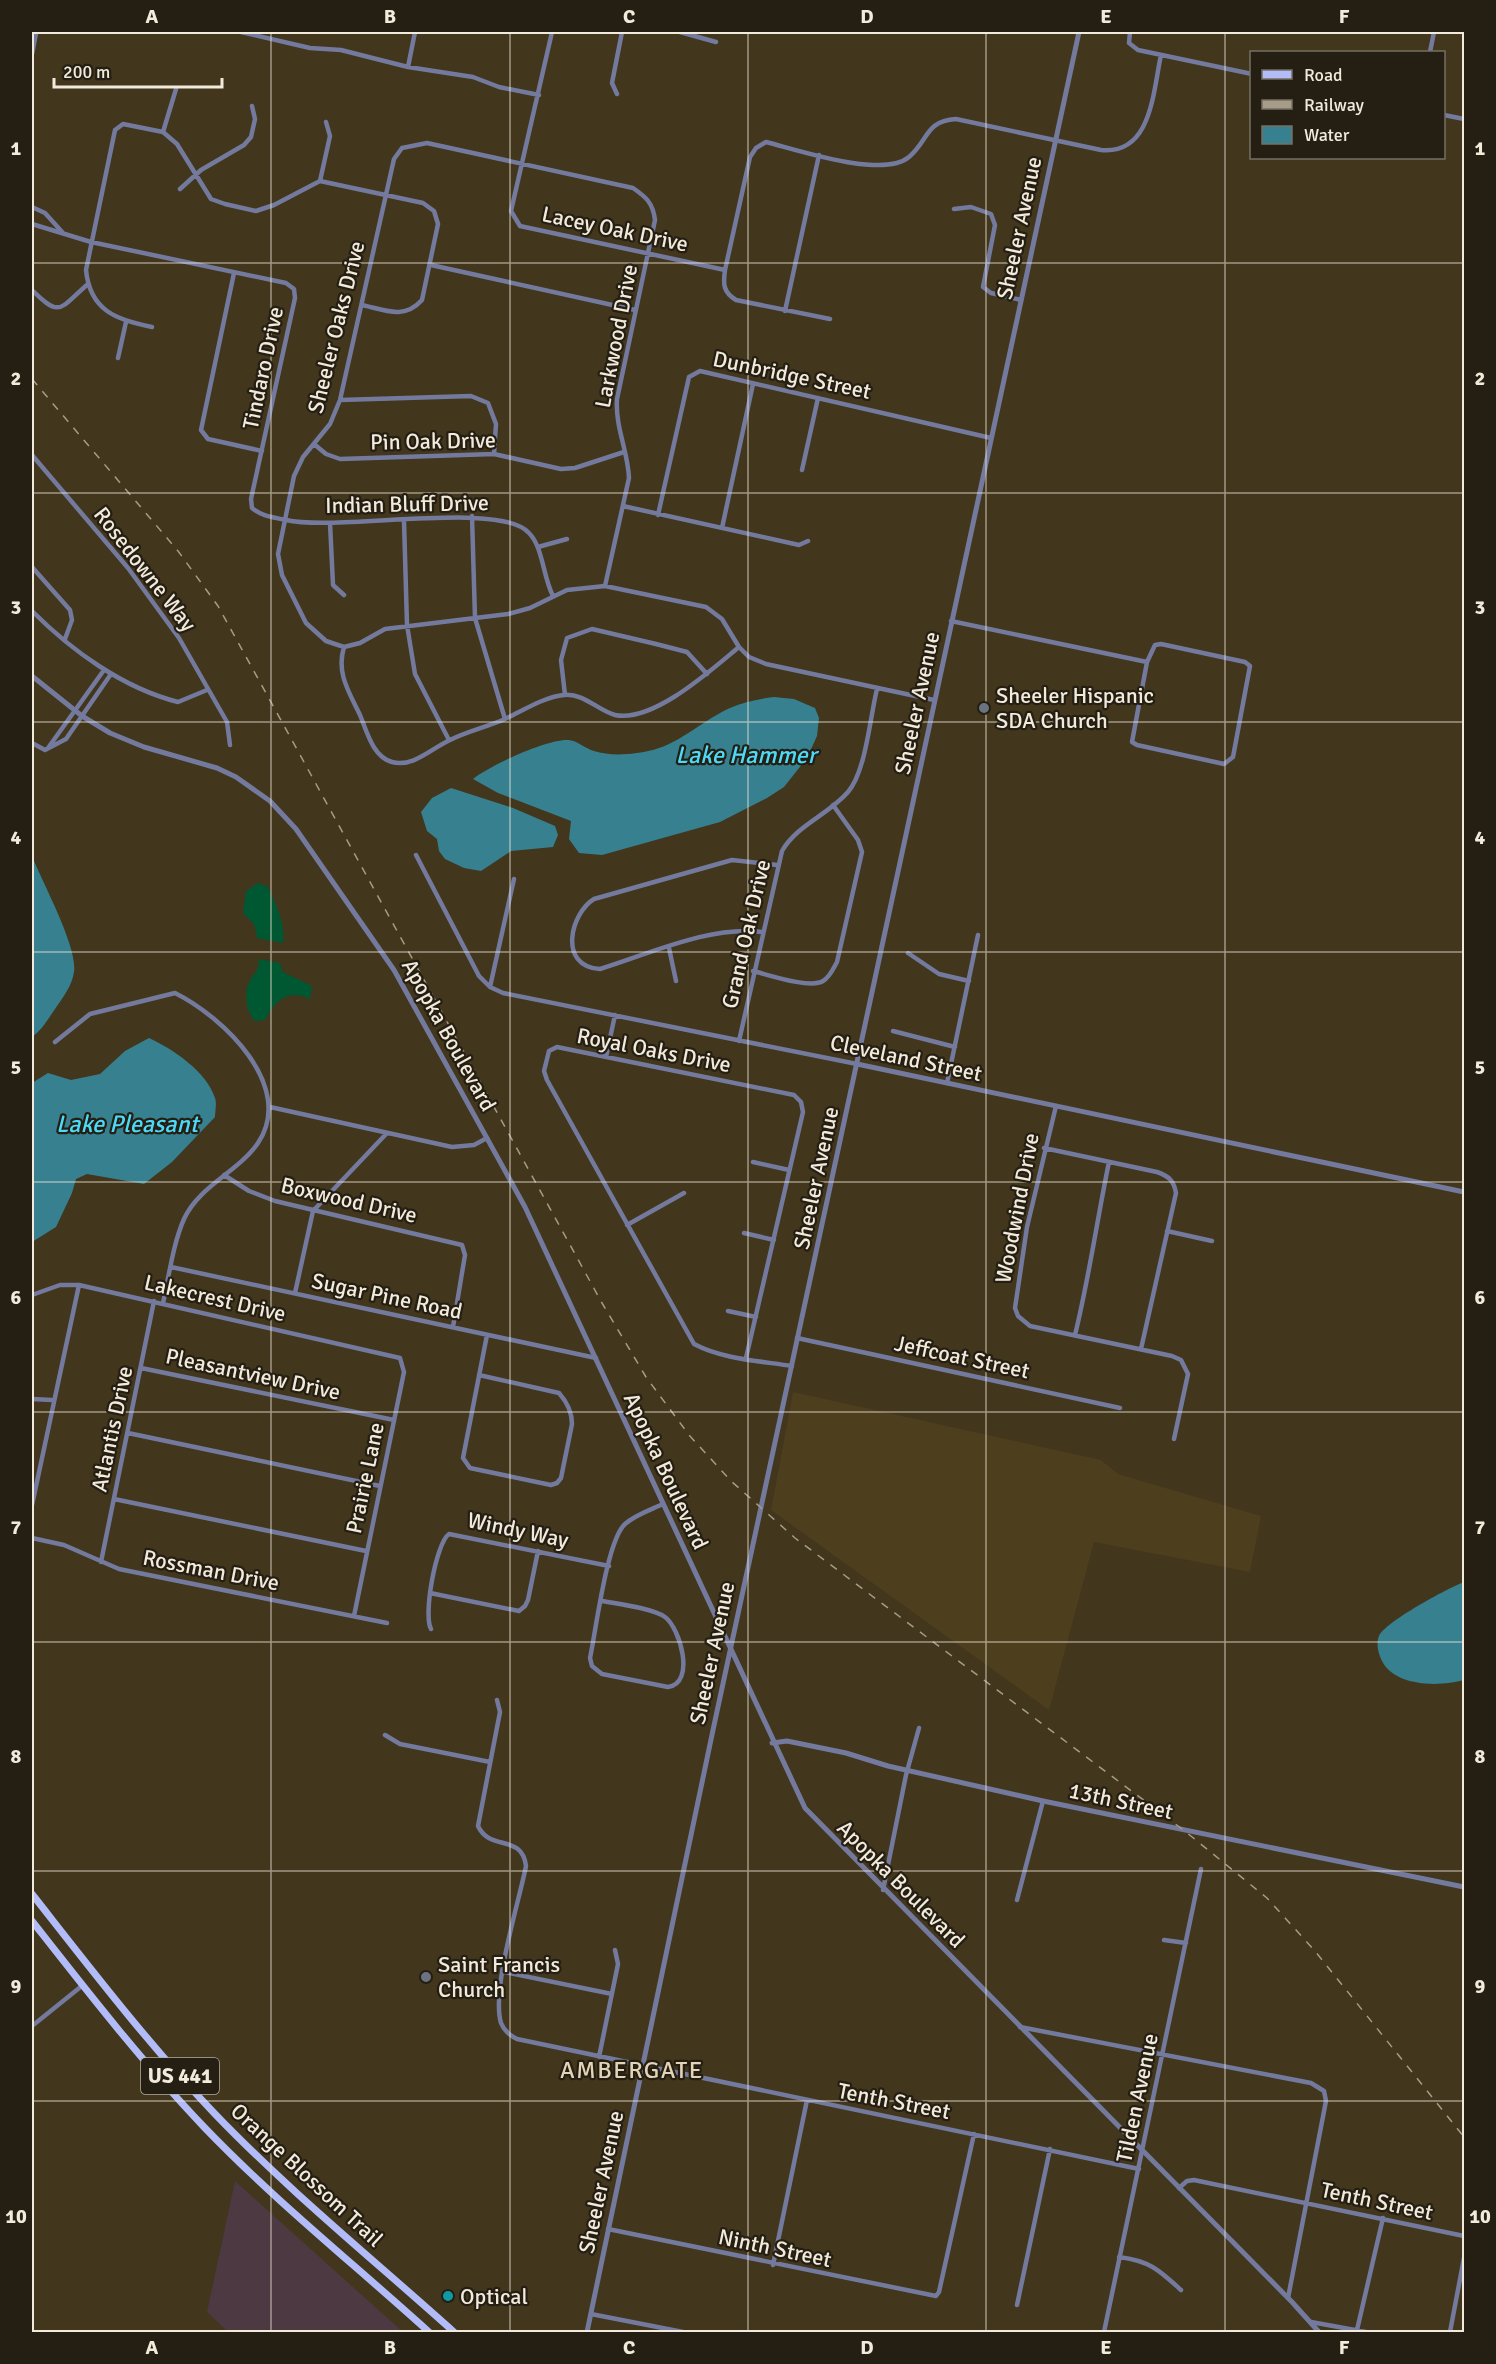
<svg xmlns="http://www.w3.org/2000/svg" width="1496" height="2364" viewBox="0 0 1496 2364" font-family="Signika,sans-serif">
  <style>
    .commercial { fill: #4c3942 }
    .built { fill: #4d3e1d }
    .green { fill: #005833 }
    .water { fill: #378090 }
    .lines { fill: none; stroke-linecap: round; stroke-linejoin: round }
    .minor { stroke: #737a9e; stroke-width: 4.5 }
    .tertiary { stroke: #737a9e; stroke-width: 5 }
    .primary { stroke: #b1bcf8; stroke-width: 7 }
    .rail { stroke: #a69c88; stroke-width: 1.5; stroke-dasharray: 8 8; stroke-linecap: butt }
    .grid { fill: none; stroke: #f2eadb; stroke-width: 1.5; stroke-opacity: 0.55 }
    .worship-dot { fill: #6b7280; stroke: #241e13; stroke-width: 2 }
    .culture-dot { fill: #0f9aa8; stroke: #241e13; stroke-width: 2 }
    .labels { text-anchor: middle; dominant-baseline: central; stroke-width: 4.5; stroke-linejoin: round; paint-order: stroke }
    .shield { fill: #241e13; stroke: #b4ad9f; stroke-width: 1.5 }
    .shield-label { font-size: 21px; font-weight: bold; fill: #f2eadb }
    .street-label { font-size: 22px; fill: #f2eadb; stroke: #241e13 }
    .poi-label { font-size: 22px; fill: #f2eadb; stroke: #241e13; text-anchor: start }
    .water-label { font-size: 24px; font-style: italic; fill: #4ddaf8; stroke: #241e13 }
    .neighbourhood-label { font-size: 24px; letter-spacing: 1.5px; fill: #e3d4b6; stroke: #241e13 }
    .neatline { fill: none; stroke: #f2eadb; stroke-width: 2 }
    .grid-label { font-size: 20px; text-anchor: middle; font-weight: bold; fill: #f2eadb }
  </style>
  <rect width="100%" height="100%" fill="#42361c"/>
  <path class="commercial" d="M235,2181L403,2332H228L207,2312Z"/>
  <path class="built" d="M793,1392L1101,1460L1118,1474L1261,1516L1250,1572L1094,1542L1049,1710L771,1510Z"/>
  <path class="green" d="M258,883L268,887C276,905 286,924 283,943L257,938L254,924L243,913L246,891Z
    M259,959L280,963L283,972L312,986L310,999C288,988 274,1002 265,1020L255,1021C247,1014 244,995 248,985C252,973 258,976 259,959Z"/>
  <path class="water" d="M774,697L794,699L815,708L819,718L817,736L807,758L784,787L767,798L720,822L602,855L579,853L569,839L571,821L498,793L473,779C489,766 548,738 569,740C578,741 586,749 594,751C612,757 636,754 653,750C682,742 703,720 730,708C744,702 758,699 774,697Z
    M451,788L513,808L555,826L558,835L553,847L511,851L481,871L464,868L445,859L439,851L437,839L427,831L421,812L432,798Z
    M32,856C42,882 78,947 74,972C72,986 63,997 55,1009C48,1019 42,1030 32,1037Z
    M149,1038C173,1049 207,1072 215,1098C217,1103 215,1112 215,1117L172,1162L144,1184L87,1174L76,1179L72,1193L56,1227L32,1242V1083L48,1073L71,1080L100,1074L125,1051Z
    M1464,1582V1680C1439,1687 1393,1687 1381,1659C1378,1652 1376,1643 1379,1636C1385,1622 1448,1588 1464,1582Z"/>
  <g class="lines">
    <path class="minor" d="M241,32L310,48L341,50L408,67L473,77L499,87L539,95
      M552,32L511,211L520,226L725,270
      M680,32L716,42
      M1130,32L1129,43L1138,50L1252,74
      M1430,52L1434,32
      M408,67L415,32
      M617,94L612,83L622,32
      M1444,115L1464,119
      M163,132L176,89
      M320,181L330,136L326,122
      M180,189L201,170L244,145L251,137L255,119L252,106
      M32,207L45,213L63,233
      M954,209L971,207L991,214L995,225L983,287L991,293L1021,300
      M32,224L91,242L286,283L294,289L295,298L251,499L252,508C263,517 273,517 286,520C339,532 500,500 529,533C543,547 543,577 553,596
      M431,265L635,310
      M234,273L201,430L208,439L262,451
      M32,290C61,319 60,308 88,284
      M785,311L819,155
      M830,319L736,300C723,292 723,284 725,270L750,157L756,148L766,142C798,150 883,179 909,157C929,140 925,121 956,119L1101,150C1152,155 1153,91 1161,55
      M152,327C117,320 90,311 86,270L115,130L123,124L163,132L177,144L211,199L225,204L256,211L274,205L320,181L423,203L434,211L438,224L422,300C404,320 385,310 362,305
      M118,358L126,322
      M340,400L471,396L488,403L496,424L494,454
      M314,444L326,454L340,459L494,454L561,469L575,468L624,452
      M32,455L128,568L179,638L227,722L230,745
      M802,470L818,398
      M623,506L799,545L808,541
      M658,515L689,377L700,371L991,438
      M472,516L475,618L505,719
      M404,521L407,625L415,674L449,740
      M330,523L333,585L344,595
      M722,528L753,384
      M538,547L567,539
      M32,567L70,610L72,620L65,639
      M605,586L629,478C628,451 615,427 617,399L655,220C653,203 646,197 633,188L427,143L402,148L394,159L340,400L330,424L303,457L294,476L278,554L282,575L306,623L326,641L344,647L360,643L385,629L508,614L530,608L567,590L605,586L706,607L722,619L739,647L749,657L766,664L934,700
      M32,611C72,651 123,688 178,702L207,690
      M951,621L1147,662
      M1161,644L1245,662L1250,666L1233,757L1224,764L1137,745L1132,742L1147,662L1155,645Z
      M344,647C336,673 349,692 360,715C367,732 373,757 392,762C413,768 432,748 450,740C468,731 487,727 505,719C524,710 544,697 564,695C584,693 597,710 615,715C653,723 711,670 739,647
      M565,695L561,660L567,638L592,629L656,644L687,652L707,674
      M32,743L45,750L66,739L111,674
      M48,748L104,670
      M416,855L479,976L490,987L503,993L857,1064
      M762,932C711,925 649,954 600,969C557,966 571,913 594,899L732,860L777,865
      M669,948L676,981
      M908,953L939,974L969,981
      M753,971C769,975 810,989 823,981C830,977 833,969 837,962L862,852L858,840L833,805
      M490,987L514,879
      M893,1031L955,1047
      M739,1041L782,851C797,825 828,815 848,792C866,771 870,717 877,689
      M55,1042L90,1014L175,993C223,1017 296,1086 258,1143C238,1172 199,1186 184,1219C173,1244 169,1276 163,1303
      M606,1057L615,1015
      M947,1083L978,935
      M1056,1106L1027,1227L1015,1308L1018,1316L1030,1326L1172,1356L1181,1360L1188,1374L1174,1439
      M270,1107L452,1147L474,1145L487,1138
      M1044,1148L1157,1172C1169,1176 1174,1181 1176,1193L1141,1349
      M753,1162L789,1170
      M224,1175L249,1191L275,1201L462,1245L465,1255L453,1327
      M627,1225L684,1193
      M1167,1231L1212,1241
      M744,1233L774,1240
      M171,1267L596,1358
      M295,1293L313,1211L387,1133
      M32,1295L60,1285H79L400,1358L404,1372L354,1616
      M728,1311L756,1317
      M1075,1335C1089,1278 1097,1220 1109,1162
      M797,1338L1120,1408
      M746,1358L803,1112L801,1102L794,1095L557,1047L549,1051L544,1071L547,1080L694,1344C722,1359 760,1361 792,1366
      M141,1368L394,1420
      M479,1375L559,1393C567,1402 572,1412 572,1424L561,1478L557,1483L551,1485L470,1468L463,1458L487,1335
      M32,1399L52,1400
      M128,1433L380,1486
      M114,1499L366,1551
      M32,1505L79,1285
      M32,1538L64,1545L119,1569L387,1623
      M101,1562L154,1301
      M430,1593L519,1611L525,1606L528,1600L538,1551
      M602,1601C618,1604 652,1608 665,1617C680,1628 696,1683 668,1687L602,1674L592,1666L590,1658C596,1630 607,1540 625,1524C635,1515 650,1510 663,1504
      M431,1629C423,1615 436,1543 449,1534L609,1566
      M497,1700L500,1712L478,1826C490,1852 522,1833 526,1866C519,1902 491,1990 501,2023C504,2031 509,2035 517,2039L1139,2169
      M385,1735L400,1744L490,1762
      M883,1890L906,1775L919,1728
      M1017,1900L1043,1801
      M1164,1940L1186,1943
      M504,1972L612,1994
      M32,2026L83,1985
      M1020,2027L1311,2083L1324,2091L1326,2101L1288,2298
      M599,2057L618,1964L615,1950
      M1179,2188L1187,2181L1194,2180L1464,2236
      M608,2229L936,2296L939,2292L974,2134
      M1119,2257C1150,2261 1159,2270 1181,2290
      M773,2265L807,2100
      M1017,2305L1050,2149
      M591,2314L683,2332
      M1311,2322L1366,2332
      M1357,2330L1383,2218
      M1104,2332L1201,1869
      M1450,2332L1464,2258"/>
    <path class="tertiary" d="M32,53L36,32
      M32,676L82,716L110,733L144,747L217,768L236,777L270,801L296,829L394,970L525,1207L805,1808L1292,2302L1319,2332
      M857,1064L1464,1192
      M772,1743L787,1741L846,1753L888,1766L1043,1801L1464,1887
      M587,2332L713,1730L1079,32"/>
    <path class="primary" d="M32,1894C91,1969 149,2045 215,2114C290,2192 374,2260 454,2332
      M32,1921C87,1991 142,2062 204,2127C274,2200 354,2264 429,2332"/>
    <path class="rail" d="M32,379L178,551L218,606L602,1303L646,1377L689,1435L731,1481L795,1538L1186,1832L1267,1898L1315,1951L1464,2137"/>
  </g>
  <path class="grid" d="M271,32V2332M510,32V2332M748,32V2332M986,32V2332M1225,32V2332M32,263H1464M32,493H1464M32,722H1464M32,952H1464M32,1182H1464M32,1412H1464M32,1642H1464M32,1871H1464M32,2101H1464"/>
  <g class="worship-dot">
    <circle cx="984" cy="708" r="6"/>
    <circle cx="426" cy="1977" r="6"/>
  </g>
  <circle class="culture-dot" cx="448" cy="2296" r="6"/>
  <g class="labels">
    <rect class="shield" x="141" y="2058" width="78" height="36" rx="4.5"/>
    <g class="shield-label">
      <text x="180" y="2076">US 441</text>
    </g>
    <g class="street-label">
      <text transform="translate(1019 228) rotate(-78)">Sheeler Avenue</text>
      <text transform="translate(615 229) rotate(12)">Lacey Oak Drive</text>
      <text transform="translate(336 327) rotate(-76)">Sheeler Oaks Drive</text>
      <text transform="translate(616 336) rotate(-79)">Larkwood Drive</text>
      <text transform="translate(263 368) rotate(-78)">Tindaro Drive</text>
      <text transform="translate(792 375) rotate(12)">Dunbridge Street</text>
      <text transform="translate(433 441) rotate(-1)">Pin Oak Drive</text>
      <text transform="translate(407 504) rotate(-1)">Indian Bluff Drive</text>
      <text transform="translate(145 569) rotate(52)">Rosedowne Way</text>
      <text transform="translate(917 703) rotate(-78)">Sheeler Avenue</text>
      <text transform="translate(746 934) rotate(-77)">Grand Oak Drive</text>
      <text transform="translate(449 1035) rotate(61)">Apopka Boulevard</text>
      <text transform="translate(654 1050) rotate(11)">Royal Oaks Drive</text>
      <text transform="translate(906 1058) rotate(12)">Cleveland Street</text>
      <text transform="translate(816 1178) rotate(-78)">Sheeler Avenue</text>
      <text transform="translate(349 1200) rotate(13)">Boxwood Drive</text>
      <text transform="translate(1017 1208) rotate(-79)">Woodwind Drive</text>
      <text transform="translate(387 1296) rotate(12)">Sugar Pine Road</text>
      <text transform="translate(215 1298) rotate(13)">Lakecrest Drive</text>
      <text transform="translate(962 1357) rotate(12)">Jeffcoat Street</text>
      <text transform="translate(253 1374) rotate(12)">Pleasantview Drive</text>
      <text transform="translate(112 1429) rotate(-78)">Atlantis Drive</text>
      <text transform="translate(666 1471) rotate(65)">Apopka Boulevard</text>
      <text transform="translate(365 1478) rotate(-78)">Prairie Lane</text>
      <text transform="translate(518 1530) rotate(12)">Windy Way</text>
      <text transform="translate(211 1570) rotate(11)">Rossman Drive</text>
      <text transform="translate(712 1653) rotate(-78)">Sheeler Avenue</text>
      <text transform="translate(1121 1801) rotate(12)">13th Street</text>
      <text transform="translate(901 1884) rotate(45)">Apopka Boulevard</text>
      <text transform="translate(1137 2098) rotate(-78)">Tilden Avenue</text>
      <text transform="translate(894 2101) rotate(11)">Tenth Street</text>
      <text transform="translate(307 2175) rotate(43)">Orange Blossom Trail</text>
      <text transform="translate(601 2182) rotate(-78)">Sheeler Avenue</text>
      <text transform="translate(1377 2201) rotate(12)">Tenth Street</text>
      <text transform="translate(775 2248) rotate(12)">Ninth Street</text>
    </g>
    <g class="poi-label">
      <text x="996" y="695">Sheeler Hispanic<tspan x="996" dy="25">SDA Church</tspan></text>
      <text x="438" y="1964">Saint Francis<tspan x="438" dy="25">Church</tspan></text>
      <text x="460" y="2296">Optical</text>
    </g>
    <g class="water-label">
      <text x="746" y="755">Lake Hammer</text>
      <text x="127" y="1124">Lake Pleasant</text>
    </g>
    <g class="neighbourhood-label">
      <text x="632" y="2070">AMBERGATE</text>
    </g>
  </g>
  <rect width="1496" height="2364" fill="none" stroke="#241e13" stroke-width="66"/>
  <rect x="1250" y="51" width="195" height="108" fill="#241e13" stroke="#767063" stroke-width="1.5"/>
  <rect x="1262" y="70" width="30" height="9" fill="#b1bcf8" stroke="#767063" stroke-width="1.5"/>
  <text x="1304" y="81" font-size="18" fill="#f2eadb">Road</text>
  <rect x="1262" y="100" width="30" height="9" fill="#a69c88" stroke="#767063" stroke-width="1.5"/>
  <text x="1304" y="111" font-size="18" fill="#f2eadb">Railway</text>
  <rect x="1262" y="126" width="30" height="18" fill="#378090" stroke="#767063" stroke-width="1.5"/>
  <text x="1304" y="141" font-size="18" fill="#f2eadb">Water</text>
  <path d="M54 78v9h168v-9" fill="none" stroke="#f2eadb" stroke-width="3"/>
  <text x="63" y="78" font-size="18" fill="#f2eadb" stroke="#241e13" stroke-width="4.5" paint-order="stroke">200 m</text>
  <rect x="33" y="33" width="1430" height="2298" class="neatline"/>
  <g class="grid-label">
    <text x="152" y="23">A</text>
    <text x="390" y="23">B</text>
    <text x="629" y="23">C</text>
    <text x="867" y="23">D</text>
    <text x="1106" y="23">E</text>
    <text x="1344" y="23">F</text>
    <text x="16" y="155">1</text>
    <text x="1480" y="155">1</text>
    <text x="16" y="385">2</text>
    <text x="1480" y="385">2</text>
    <text x="16" y="614">3</text>
    <text x="1480" y="614">3</text>
    <text x="16" y="844">4</text>
    <text x="1480" y="844">4</text>
    <text x="16" y="1074">5</text>
    <text x="1480" y="1074">5</text>
    <text x="16" y="1304">6</text>
    <text x="1480" y="1304">6</text>
    <text x="16" y="1534">7</text>
    <text x="1480" y="1534">7</text>
    <text x="16" y="1763">8</text>
    <text x="1480" y="1763">8</text>
    <text x="16" y="1993">9</text>
    <text x="1480" y="1993">9</text>
    <text x="16" y="2223">10</text>
    <text x="1480" y="2223">10</text>
    <text x="152" y="2354">A</text>
    <text x="390" y="2354">B</text>
    <text x="629" y="2354">C</text>
    <text x="867" y="2354">D</text>
    <text x="1106" y="2354">E</text>
    <text x="1344" y="2354">F</text>
  </g>
</svg>
